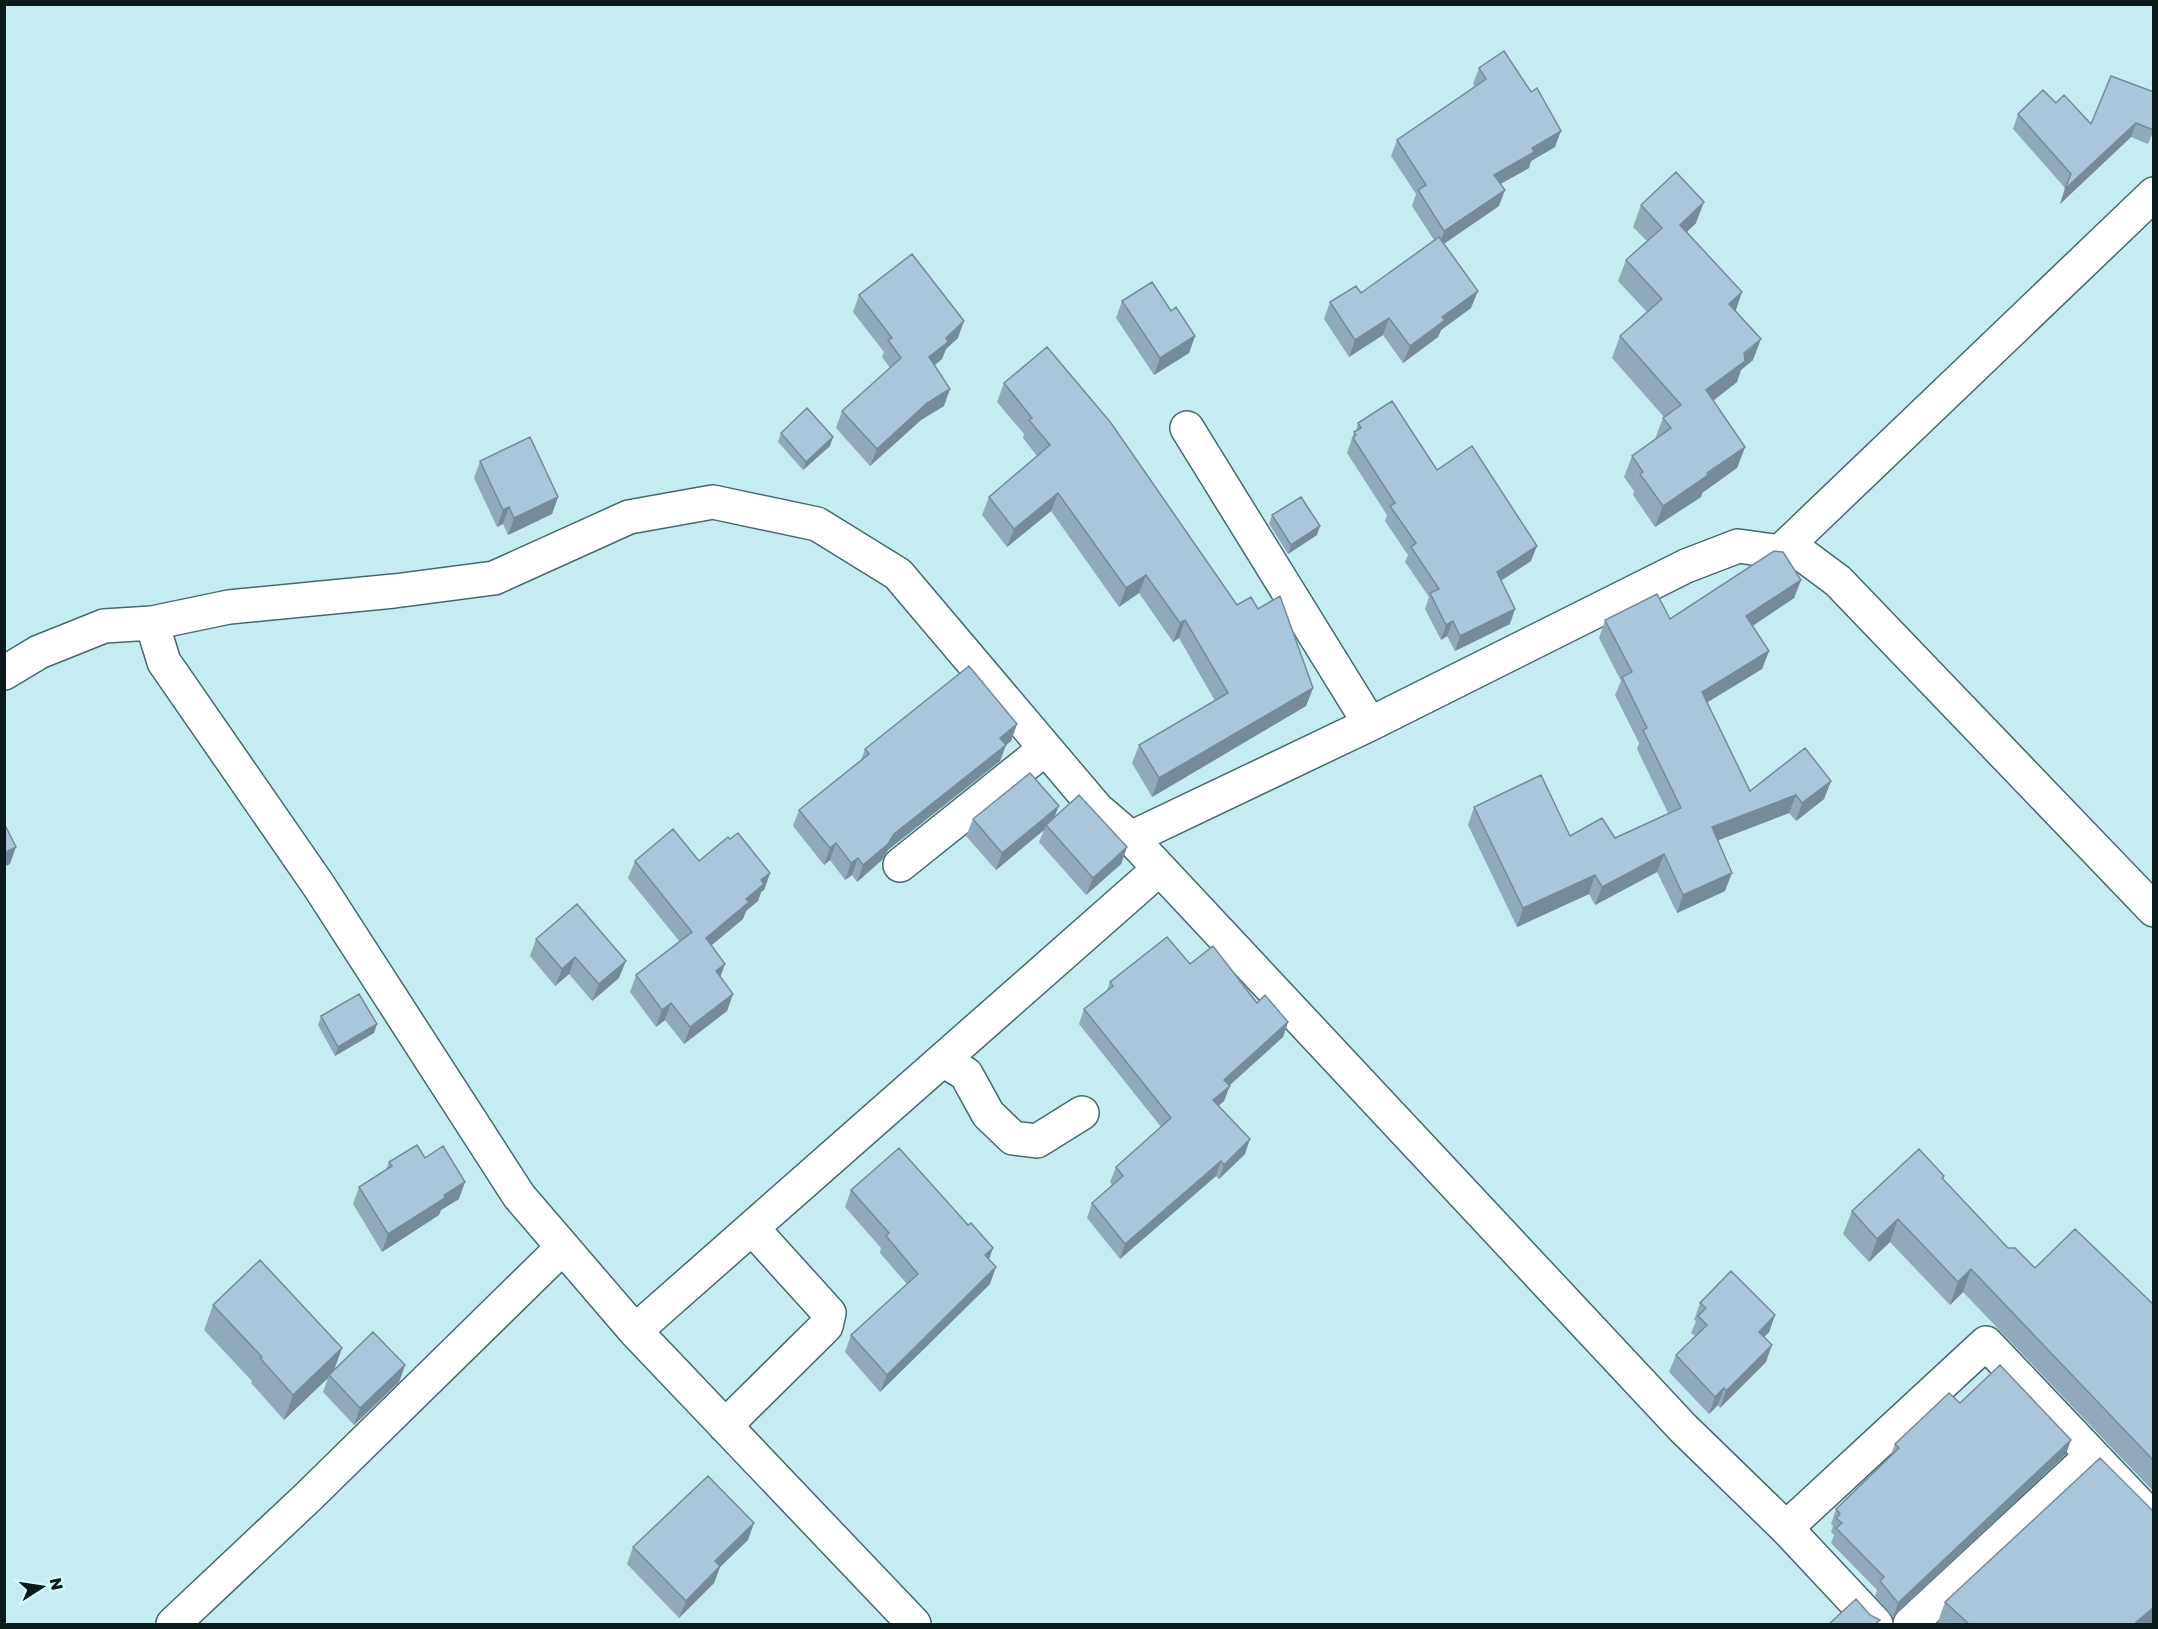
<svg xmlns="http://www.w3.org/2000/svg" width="2158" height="1629" viewBox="0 0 2158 1629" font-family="'Golos Text',sans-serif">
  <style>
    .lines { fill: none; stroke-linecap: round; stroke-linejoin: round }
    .minor-casing { stroke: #456a6d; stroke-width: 36 }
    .minor { stroke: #fff; stroke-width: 33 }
    .wall { fill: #91aabb }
    .shaded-wall { fill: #768b99 }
    .building { fill: #a9c6da; stroke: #768b99; stroke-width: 1.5 }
  </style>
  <rect width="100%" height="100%" fill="#c5edf1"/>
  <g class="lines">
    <g class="minor-casing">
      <path id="minor" d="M1187,428L1370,724
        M1782,550L2154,194
        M152,623L164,662L319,886L519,1196L635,1331L914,1624
        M4,673L39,652L104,626L152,623L229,607L394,591L494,578L629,517L713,502L817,524L898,574L1097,809L1131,838L1683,1428L1786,1528L1876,1624
        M1131,838L1370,724L1686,566L1738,546L1803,555L1838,581L2154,910
        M900,865L1045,749
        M943,1060L966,1074L988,1114L1013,1138L1037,1141L1082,1113
        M635,1331L1158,870
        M725,1426L826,1326L829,1313L752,1228
        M1786,1528L1986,1343L2154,1520
        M173,1624L308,1497L563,1247
        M1910,1624L2091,1456"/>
    </g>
    <use href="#minor" class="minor"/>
  </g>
  <path class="wall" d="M1479,68L1555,147L1531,161L1529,168L1500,184L1499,206L1444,244L1471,308L1441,330L1438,337L1403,363L1383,335L1349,357L1324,319L1330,302L1361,293L1434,240L1412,206L1416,194L1391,156L1397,140L1475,87L1473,84Z
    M2154,92V130L2148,144L2131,137L2060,204L2065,188L2013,129L2018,114L2056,103L2091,124Z
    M1641,205L1696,223L1687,232L1736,311L1753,360L1741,370L1737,382L1713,400L1745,447L1737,468L1702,493L1701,497L1655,527L1633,495L1634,491L1624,477L1632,456L1655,439L1663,418L1664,417L1612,358L1620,336L1647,312L1618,281L1626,260L1647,241L1633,227Z
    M859,295L958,338L946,349L942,359L935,365L944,406L921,420L870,466L836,428L842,411L890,368L882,357L884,352L853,312Z
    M1122,301L1195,336L1189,353L1154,375L1116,318Z
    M1004,383L1237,605L1258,609L1313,688L1306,706L1152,797L1132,763L1139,745L1215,701L1179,638L1173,642L1139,593L1119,607L1051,511L1007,547L982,515L989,497L1037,456L1023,438L1024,434L997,402Z
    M1358,423L1437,470L1531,561L1501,581L1510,624L1455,651L1447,636L1441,640L1425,609L1429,597L1405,562L1408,555L1385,521L1387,515L1347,453L1354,432L1356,431Z
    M781,433L830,446L803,470L778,442Z
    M480,461L558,497L552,514L508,535L503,524L497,527L474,478Z
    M1272,515L1317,535L1288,554L1269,524Z
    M1801,580L1794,598L1753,626L1769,651L1762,669L1707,702L1750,791L1831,781L1824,799L1796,821L1789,813L1718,840L1725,891L1677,913L1657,872L1595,905L1589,894L1517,927L1468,825L1474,807L1570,836L1615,838L1668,813L1637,749L1639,743L1615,695L1621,681L1599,638L1605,620L1670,619Z
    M1017,724L1011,741L1006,745L1000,761L888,850L882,860L857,882L852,875L845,880L830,860L824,865L793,826L799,810L861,760L865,749Z
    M1054,817L1127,847L1121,864L1086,895L1039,842L1044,830L996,870L966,836L973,819Z
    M730,839L770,873L764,890L761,892L758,901L746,911L743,919L711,945L721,977L733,994L727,1011L684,1044L665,1020L656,1027L630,992L636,975L680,942L628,878L635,861H699Z
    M536,939L619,978L592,1001L569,974L555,986L530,956Z
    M1190,964L1257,1003L1288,1022L1283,1037L1229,1085L1224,1101L1219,1105L1245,1154L1219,1179L1216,1176L1120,1259L1087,1218L1092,1203L1112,1185L1110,1182L1116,1167L1161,1127L1079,1024L1084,1009L1107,990L1110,982Z
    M321,1016L374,1033L335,1056L318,1025Z
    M425,1158L459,1199L441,1210L439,1215L382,1252L353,1204L359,1187L386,1170L389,1162Z
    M1944,1176L1943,1180L2008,1248L2035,1268L2154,1305V1492L1963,1292L1950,1305L1890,1242L1869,1262L1843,1234L1852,1211Z
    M851,1190L989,1259L990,1284L880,1392L845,1352L851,1335L907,1284L880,1253L881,1248L845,1207Z
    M1700,1303L1775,1315L1769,1332L1764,1337L1766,1362L1720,1408L1718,1405L1709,1414L1669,1372L1676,1355L1695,1336L1691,1333L1696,1321L1694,1320Z
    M213,1305L342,1348L334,1370L405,1365L399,1382L354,1425L323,1392L328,1378L284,1420L251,1383L252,1381L204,1330Z
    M1960,1403L2066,1454L1893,1617L1875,1596L1877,1590L1831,1543L1834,1535L1831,1532L1833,1526L1831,1524L1836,1509L1890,1457L1895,1444Z
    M2154,1512V1623L2151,1624H1937L1945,1602Z
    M748,1540L720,1567L714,1583L679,1618L627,1564L633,1547Z"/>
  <path class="shaded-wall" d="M2136,123L2131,137L2060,204L2065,189Z
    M1561,131L1555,147L1531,161L1529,168L1488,191L1494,175L1532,148Z
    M1505,190L1499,206L1439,247L1444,231Z
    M1704,202L1696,223L1672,246L1680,225Z
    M1478,291L1471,308L1441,330L1438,337L1403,363L1410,346L1442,317Z
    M1742,292L1735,313L1729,304Z
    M1389,318L1383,335L1349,357L1355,340Z
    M964,321L958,338L946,349L942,359L923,374L929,357L946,338Z
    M1195,336L1189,353L1154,375L1160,358Z
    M1761,339L1753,360L1741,370L1737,382L1699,412L1706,390Z
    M950,389L944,406L921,420L870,466L877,449L927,403Z
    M833,437L830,446L803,470L806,462Z
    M1745,447L1737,468L1702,493L1701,497L1655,527L1663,506Z
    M1058,493L1051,511L1007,547L1014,529Z
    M558,497L552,514L508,535L514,518Z
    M509,507L503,524L497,527L503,510Z
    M1320,526L1317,535L1288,554L1291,545Z
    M1537,546L1531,561L1491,587L1497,572Z
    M1146,575L1139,593L1119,607L1126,588Z
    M1801,580L1794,598L1740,634L1746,616Z
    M1515,609L1510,624L1455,651L1460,636Z
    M1185,620L1179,638L1173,642L1180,623Z
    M1453,621L1447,636L1441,640L1446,625Z
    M1769,651L1762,669L1695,710L1702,692Z
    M1313,688L1306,706L1152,797L1159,778Z
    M1017,724L1011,741L1006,745L1000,761L888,850L882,860L857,882L863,865L894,834L1000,738Z
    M1831,781L1824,799L1796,821L1802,803Z
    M1796,795L1789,813L1706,845L1712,827Z
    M1059,806L1052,823L1046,825L1044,830L996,870L1002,853Z
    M836,843L830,860L824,865L830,848Z
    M16,847L10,864L4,867V853Z
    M1127,847L1121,864L1086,895L1093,878Z
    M1664,854L1657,872L1595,905L1602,887Z
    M858,858L852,875L845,880L851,863Z
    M770,873L764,890L761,892L758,901L746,911L743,919L700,955L706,938L746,899L761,880Z
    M1732,873L1725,891L1677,913L1683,895Z
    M1595,875L1589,894L1517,927L1523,908Z
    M575,957L569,974L555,986L562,969Z
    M626,961L619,978L592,1001L599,984Z
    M725,964L719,981L716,971Z
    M733,994L727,1011L684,1044L690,1027Z
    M671,1003L665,1020L656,1027L662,1010Z
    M1288,1022L1283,1037L1219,1095L1224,1080Z
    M377,1024L374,1033L335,1056L338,1047Z
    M1230,1086L1224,1101L1208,1115L1213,1100Z
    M1250,1139L1245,1154L1219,1179L1224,1165Z
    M1221,1161L1216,1176L1120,1259L1125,1244Z
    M465,1182L459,1199L441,1210L439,1215L382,1252L388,1234L444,1195Z
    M1898,1219L1890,1242L1869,1262L1877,1239Z
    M993,1248L987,1265L985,1255Z
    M996,1267L990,1284L880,1392L887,1375Z
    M1971,1269L1963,1292L1950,1305L1958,1282Z
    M1775,1315L1769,1332L1753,1349L1759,1332Z
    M1772,1345L1766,1362L1720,1408L1726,1391Z
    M342,1348L333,1373L329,1375L328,1378L284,1420L293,1395Z
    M405,1365L399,1382L354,1425L360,1408Z
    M1724,1388L1718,1405L1709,1414L1715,1397Z
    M2071,1440L2066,1454L1893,1617L1898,1603Z
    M754,1523L748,1540L720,1567L714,1583L679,1618L686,1601L715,1561Z
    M2154,1607V1623L2151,1624H2134Z"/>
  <path class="building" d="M1504,51L1531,92L1537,88L1561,131L1532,148L1534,152L1494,175L1505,190L1444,231L1418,190L1426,185L1397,140L1486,79L1479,68Z
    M2111,76L2154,92L2153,130L2136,123L2065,189L2071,174L2018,114L2043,90L2056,103L2064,95L2091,124Z
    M1676,172L1704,202L1680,225L1742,292L1729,304L1761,339L1744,353L1745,361L1706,390L1745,447L1707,473L1708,475L1663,506L1640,474L1643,472L1632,456L1671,428L1663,418L1681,405L1620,336L1662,299L1626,260L1662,228L1641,205Z
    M1439,237L1478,291L1442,317L1445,320L1410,346L1389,318L1355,340L1330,302L1356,286L1361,293Z
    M912,254L964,321L946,338L948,342L929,357L950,389L927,403L877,449L842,411L901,358L888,340L892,338L859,295Z
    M1152,282L1171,311L1176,307L1195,336L1160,358L1122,301Z
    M1047,347L1111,423L1237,605L1251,597L1258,609L1280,596L1313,688L1159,778L1139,745L1228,693L1185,620L1180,623L1146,575L1126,588L1058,493L1014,529L989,497L1050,445L1029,420L1032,418L1004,383Z
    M1392,401L1437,470L1472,446L1537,546L1497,572L1515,609L1460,636L1453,621L1446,625L1430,593L1439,589L1411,547L1416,543L1390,506L1395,503L1353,438L1356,435L1354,432L1361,428L1358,423Z
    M807,408L833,437L806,462L781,433Z
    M530,437L558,497L514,518L509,507L503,510L480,461Z
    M1301,497L1320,526L1291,545L1272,515Z
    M1774,551L1783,552L1801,580L1746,616L1769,651L1702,692L1750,791L1805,748L1831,781L1802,803L1796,795L1712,827L1732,873L1683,895L1664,854L1602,887L1595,875L1523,908L1474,807L1541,775L1570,836L1602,818L1615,838L1681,808L1643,730L1647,728L1622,677L1632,672L1605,620L1657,594L1670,619Z
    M969,666L1017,724L1000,738L1006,745L894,834L888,844L863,865L858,858L851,863L836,843L830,848L799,810L869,754L865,749Z
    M1030,773L1059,806L1002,853L973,819Z
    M1079,795L1127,847L1093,878L1046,825Z
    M4,823L16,847L4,853Z
    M673,829L699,861L728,837L730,839L738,833L770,873L761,880L764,884L746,899L749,902L706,938L725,964L716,971L733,994L690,1027L671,1003L662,1010L636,975L692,932L635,861Z
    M577,904L626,961L599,984L575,957L562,969L536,939Z
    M1167,937L1190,964L1213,946L1257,1003L1265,995L1288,1022L1224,1080L1230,1086L1213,1100L1250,1139L1224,1165L1221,1161L1125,1244L1092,1203L1123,1176L1116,1167L1171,1118L1084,1009L1113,986L1110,982Z
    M359,994L377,1024L338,1047L321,1016Z
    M417,1145L425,1158L443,1146L465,1182L444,1195L445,1198L388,1234L359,1187L392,1166L389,1162Z
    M899,1148L968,1225L971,1223L993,1248L985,1255L996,1267L887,1375L851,1335L918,1274L886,1236L889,1233L851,1190Z
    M1919,1149L1944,1176L1942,1178L2008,1248H2015L2035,1268L2075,1229L2154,1305V1461L1971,1269L1958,1282L1898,1219L1877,1239L1852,1211Z
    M260,1260L342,1348L293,1395L260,1358L262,1357L213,1305Z
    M1731,1271L1775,1315L1759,1332L1772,1345L1726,1391L1724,1388L1715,1397L1676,1355L1707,1325L1698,1316L1706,1308L1700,1303Z
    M373,1332L405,1365L360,1408L329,1375Z
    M2000,1365L2071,1440L1898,1603L1880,1581L1884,1577L1836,1528L1842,1523L1836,1518L1840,1514L1836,1509L1899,1448L1895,1444L1949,1393L1960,1403Z
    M2100,1458L2154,1512V1607L2134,1624H1969L1945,1602Z
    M708,1476L754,1523L715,1561L720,1566L686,1601L633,1547Z
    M1856,1599L1870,1615L1880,1620L1875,1624H1829Z"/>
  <rect width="2158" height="1629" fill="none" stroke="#0a191a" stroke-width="12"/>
  <g transform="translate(42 1587) rotate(78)" stroke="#d2fbfe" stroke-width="4.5" paint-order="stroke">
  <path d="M0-4.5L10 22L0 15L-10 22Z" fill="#0a191a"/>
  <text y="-9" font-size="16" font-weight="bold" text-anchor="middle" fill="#0a191a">N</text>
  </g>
</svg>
